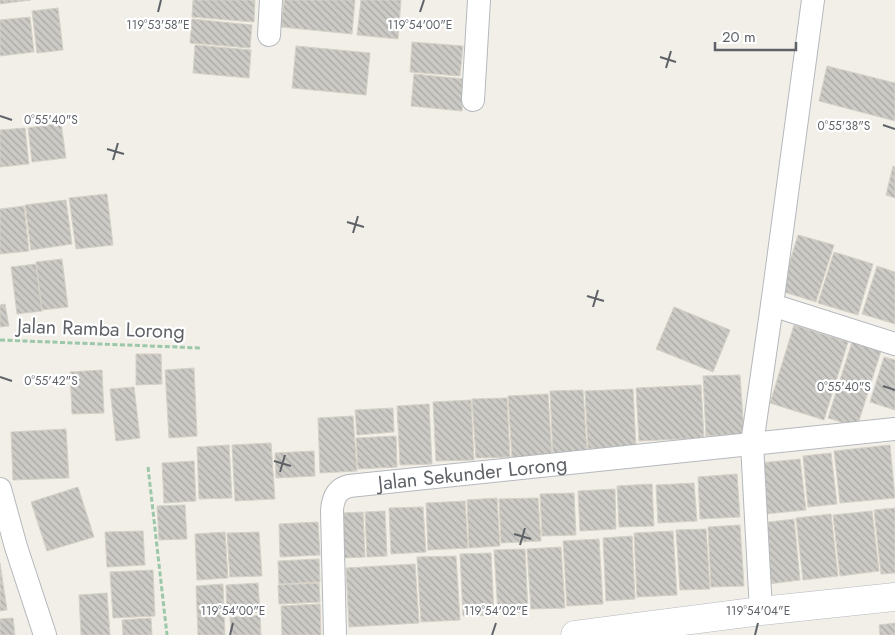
<svg xmlns="http://www.w3.org/2000/svg" width="895" height="635" viewBox="0 0 895 635" font-family="Jost,sans-serif">
  <style>
    .building { fill: url(#building-back-hatch); stroke: #d6d1c6 }
    .lines { fill: none; stroke-linecap: round; stroke-linejoin: round }
    .minor-casing { stroke: #b5b8bc; stroke-width: 24 }
    .tertiary-casing { stroke: #b5b8bc; stroke-width: 29 }
    .path { stroke: #9cc7a9; stroke-width: 3; stroke-dasharray: 5 2.5; stroke-linecap: butt }
    .minor { stroke: #fff; stroke-width: 22 }
    .tertiary { stroke: #fff; stroke-width: 28 }
    .ticks { fill: none; stroke: #5f6368; stroke-width: 2 }
    .labels { text-anchor: middle; dominant-baseline: central; stroke-width: 4.5; stroke-linejoin: round; paint-order: stroke }
    .street-label { font-size: 20px; fill: #5f6368; stroke: #fff }
    .ticks-label { font-size: 12px; text-anchor: middle; fill: #5f6368; stroke: #fff; stroke-width: 4.5; stroke-linejoin: round; paint-order: stroke }
  </style>
  <defs>
    <pattern id="building-back-hatch" width="6" height="6" patternUnits="userSpaceOnUse" patternTransform="scale(1.25)"><rect width="6" height="6" fill="#cccac5"/><path d="M-1 5l2 2M0 0l6 6M5-1l2 2" fill="none" stroke="#a9a8a4"/></pattern>
  </defs>
  <rect width="100%" height="100%" fill="#f1efe8"/>
  <path class="building" d="M0,0H31L0,4Z
    M193,0H255L254,22L192,17Z
    M284,0H355L352,34L281,27Z
    M361,0H401L398,39L357,35Z
    M58,8L63,50L37,53L32,11Z
    M30,17L34,52L0,56V20Z
    M192,19L252,25L250,48L190,43Z
    M412,42L463,46L460,76L410,72Z
    M195,45L251,50L249,78L193,73Z
    M296,46L370,53L366,95L292,88Z
    M827,66L895,83V121L819,101Z
    M414,74L464,79L462,111L411,106Z
    M61,123L66,158L32,162L28,128Z
    M25,128L29,164L0,167V130Z
    M893,166L895,167V198L886,195Z
    M107,194L113,245L76,249L69,198Z
    M66,200L72,244L31,250L25,205Z
    M24,206L29,251L0,254V209Z
    M798,235L834,245L816,302L781,291Z
    M834,252L873,264L858,315L818,303Z
    M62,259L68,307L42,310L36,262Z
    M36,264L42,311L17,314L11,267Z
    M877,266L895,272V324L862,314Z
    M5,304L9,326L0,327V305Z
    M674,307L730,330L713,372L656,349Z
    M794,325L848,342L824,420L770,403Z
    M852,342L881,351L857,427L828,418Z
    M136,354H161L162,384L136,385Z
    M884,357L895,360V410L870,402Z
    M194,368L197,436L169,438L165,370Z
    M102,370L104,413L72,414L70,372Z
    M740,375L744,434L706,436L703,376Z
    M701,385L704,438L639,441L636,388Z
    M134,387L140,438L116,441L110,389Z
    M633,389L636,447L588,449L585,391Z
    M583,390L587,452L553,454L550,391Z
    M548,394L552,456L512,458L508,396Z
    M507,398L510,457L476,458L472,399Z
    M471,400L474,460L436,461L433,402Z
    M429,404L432,464L400,465L397,406Z
    M393,408L394,432L357,435L355,410Z
    M353,416L357,471L320,473L318,418Z
    M66,429L69,478L13,480L11,432Z
    M396,436L397,467L358,469L356,438Z
    M271,443L275,499L235,501L232,445Z
    M229,445L232,498L199,499L197,447Z
    M890,445L895,498L840,503L834,451Z
    M314,451L315,476L276,478L275,453Z
    M831,453L837,504L808,507L803,456Z
    M800,459L806,510L765,514L759,463Z
    M194,461L196,501L164,503L162,463Z
    M737,474L740,517L700,519L698,477Z
    M694,483L697,521L658,523L656,485Z
    M652,484L654,526L619,527L617,486Z
    M78,487L94,537L47,551L31,502Z
    M615,489L616,529L580,531L578,491Z
    M574,493L576,535L542,536L540,494Z
    M497,498L500,546L469,548L467,500Z
    M538,498L541,541L501,543L499,499Z
    M465,501L468,548L428,550L426,503Z
    M185,505L187,539L159,540L157,506Z
    M423,507L426,552L391,554L389,508Z
    M895,508V573L881,574L874,510Z
    M385,511L387,556L367,557L365,512Z
    M872,511L879,571L840,576L833,515Z
    M363,512L365,557L343,558L341,513Z
    M831,514L838,576L803,580L796,518Z
    M794,519L800,580L768,584L761,523Z
    M318,522L320,555L280,557L279,524Z
    M740,525L744,586L711,587L708,527Z
    M706,529L710,589L680,590L676,530Z
    M143,531L145,565L107,567L105,532Z
    M673,531L677,595L637,597L634,533Z
    M225,532L228,578L197,580L195,534Z
    M259,532L262,576L230,577L227,533Z
    M632,536L635,599L606,601L603,538Z
    M599,539L603,604L567,606L563,541Z
    M561,547L565,608L531,609L527,549Z
    M525,549L528,612L498,613L494,550Z
    M491,553L494,615L463,616L460,554Z
    M456,556L460,620L421,622L417,557Z
    M319,559L320,582L279,584L278,561Z
    M0,563L7,610L0,611Z
    M415,564L419,623L349,627L346,568Z
    M153,570L155,616L113,618L110,572Z
    M258,583L260,612L227,614L226,585Z
    M319,583L320,602L279,604L278,585Z
    M223,584L225,635H198L196,586Z
    M107,593L110,635H81L79,595Z
    M320,604L321,635H282L281,606Z
    M260,615L261,635H231L230,617Z
    M13,618L15,635H0V619Z
    M151,618L152,635H123L122,620Z
    M895,623V635H880L879,625Z"/>
  <g class="lines">
    <g class="minor-casing">
      <g id="minor">
        <path d="M269,35L271,0"/>
        <path d="M473,100L479,0"/>
        <path d="M772,305L895,344"/>
        <path d="M0,489L16,547L45,635"/>
        <path d="M761,611L752,444L772,305L813,0"/>
        <path id="s1" d="M335,635L332,510C333,498 337,489 349,486L895,429"/>
      </g>
    </g>
    <g class="tertiary-casing">
      <path id="tertiary" d="M575,635L761,611L895,597"/>
    </g>
    <path class="path" d="M0,340L201,348
      M148,467L167,635"/>
    <use href="#minor" class="minor"/>
    <use href="#tertiary" class="tertiary"/>
  </g>
  <path class="ticks" d="M158,12L161,0M420,12L424,0M660,57L676,62M666,68L671,51M0,116L12,120M883,125L895,129M107,149L124,154M113,160L118,143M347,222L364,227M353,233L358,216M587,296L604,301M593,307L598,290M0,377L12,381M883,386L895,390M274,461L291,466M280,472L285,455M514,534L531,539M520,545L525,528M230,635L233,623M492,635L496,623M755,635L758,623"/>
  <g class="labels">
    <g class="street-label">
      <text transform="translate(101 329) rotate(2)">Jalan Ramba Lorong</text>
      <text stroke="none"><textPath href="#s1" startOffset="281">Jalan Sekunder Lorong</textPath></text>
    </g>
  </g>
  <g class="ticks-label">
    <text x="158" y="29">119°53'58"E</text>
    <text x="420" y="29">119°54'00"E</text>
    <text x="51" y="124">0°55'40"S</text>
    <text x="844" y="130">0°55'38"S</text>
    <text x="51" y="385">0°55'42"S</text>
    <text x="844" y="391">0°55'40"S</text>
    <text x="233" y="615">119°54'00"E</text>
    <text x="496" y="615">119°54'02"E</text>
    <text x="758" y="615">119°54'04"E</text>
  </g>
  <path d="M715 42v8h81v-8" fill="none" stroke="#5f6368" stroke-width="2.5"/>
  <text x="722" y="42" font-size="15" fill="#5f6368" stroke="#ffffff" stroke-width="4" paint-order="stroke">20 m</text>
</svg>
